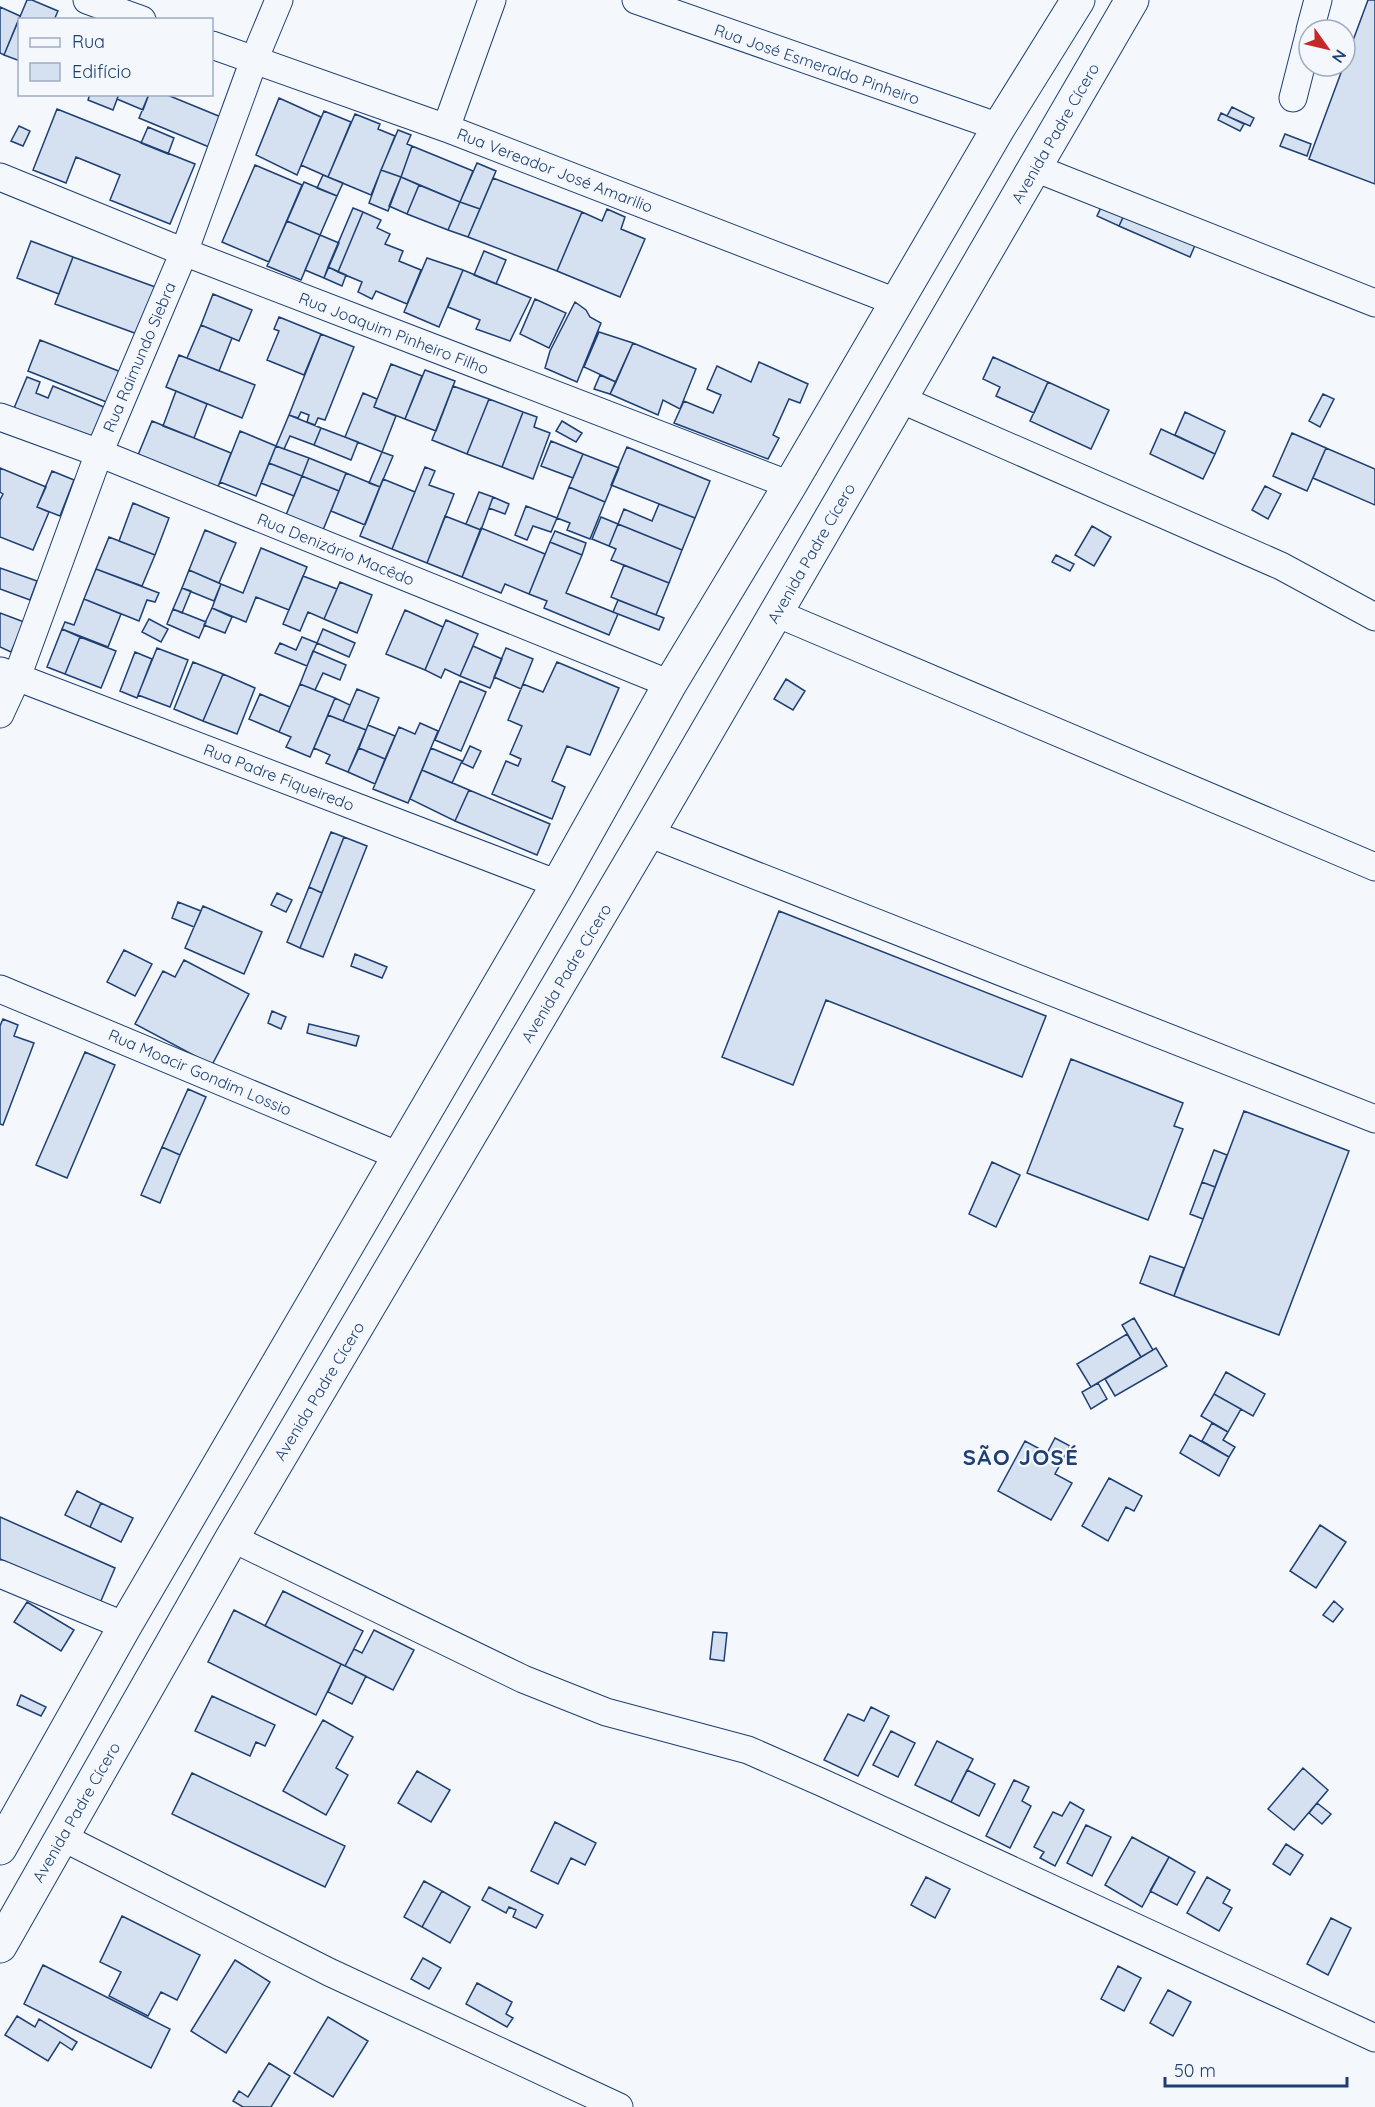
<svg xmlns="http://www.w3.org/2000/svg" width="1375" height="2107" viewBox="0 0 1375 2107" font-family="Quicksand,sans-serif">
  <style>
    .building { fill: #d5e0f0; stroke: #1d3f73; stroke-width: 1.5 }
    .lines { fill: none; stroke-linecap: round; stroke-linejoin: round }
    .minor-casing { stroke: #1d3f73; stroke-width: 29 }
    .highway-casing { stroke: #1d3f73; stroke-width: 35 }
    .minor { stroke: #f4f7fb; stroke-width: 27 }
    .highway { stroke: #f4f7fb; stroke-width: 33 }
    .labels { text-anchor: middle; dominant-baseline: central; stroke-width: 4.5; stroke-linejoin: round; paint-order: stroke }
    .street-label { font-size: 16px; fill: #1d3f73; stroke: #f4f7fb }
    .district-label { font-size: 22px; font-weight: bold; letter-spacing: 1.5px; fill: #1d3f73; stroke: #f4f7fb }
  </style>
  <rect width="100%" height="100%" fill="#f4f7fb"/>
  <path class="building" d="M27,0H32L58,11L54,20H20V61L4,55Z
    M1368,0H1375V184L1309,159Z
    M0,7L20,16L4,55L0,53Z
    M90,94H119L113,110L88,100Z
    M119,94H149L143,110L117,99Z
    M149,94H165L221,117L209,147L139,118Z
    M279,98L321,117L297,175L256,155Z
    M1232,107L1254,118L1250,126L1227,116Z
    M57,109L195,164L170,224L110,200L120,175L76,157L66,183L33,170Z
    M324,111L351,122L328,177L301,165Z
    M1221,113L1244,124L1240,131L1218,120Z
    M355,114L380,124L378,129L395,136L371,195L328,177Z
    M19,126L30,131L23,146L11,141Z
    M148,127L174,138L168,154L141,143Z
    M398,130L411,135L407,144L412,146L401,177L381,170Z
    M1285,134L1311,144L1307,156L1280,146Z
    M412,146L473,171L460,202L401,177Z
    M477,163L496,171L480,209L460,202Z
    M255,165L302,185L269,262L222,242Z
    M381,170L401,177L388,211L369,203Z
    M323,175L343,183L337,196L317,188Z
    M401,177L419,185L407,214L389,206Z
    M493,178L582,212L557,271L468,237Z
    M304,182L337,196L320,235L287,221Z
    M419,185L460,202L448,230L407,214Z
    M460,202L480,209L468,237L448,230Z
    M1103,203L1125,213L1119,226L1097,216Z
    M353,208L363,212L338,272L328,267Z
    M607,209L625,217L621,229L645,239L620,297L557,271L582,212L602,221Z
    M363,212L381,220L377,228L390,234L385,244L403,251L399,261L421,270L407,304L376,291L372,299L358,292L362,282L338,272Z
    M1125,213L1196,243L1190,257L1119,226Z
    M287,221L320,235L301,280L267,266Z
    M320,235L339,243L324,278L305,270Z
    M31,241L73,257L59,294L17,278Z
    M484,251L506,260L496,284L474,275Z
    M73,257L158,288L140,335L55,304Z
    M427,258L463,270L439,327L404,312Z
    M328,267L346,275L342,286L324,278Z
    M463,270L531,298L510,341L476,329L480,320L448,307Z
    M213,294L252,310L239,341L201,325Z
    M535,299L566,313L549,348L520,334Z
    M575,302L586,310L590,317L601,323L577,382L545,368L550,351Z
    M279,317L321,334L304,375L267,360L279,331L274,329Z
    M201,325L232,338L219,371L187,358Z
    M599,332L633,343L616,382L584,367Z
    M321,334L354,347L325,420L318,418L315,425L307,422L309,415L301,412L298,418L289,415Z
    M40,340L121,372L109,403L28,371Z
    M633,343L696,369L680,409L663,400L658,415L610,394Z
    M179,355L255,385L242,418L166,387Z
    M993,357L1048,382L1034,413L996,396L1000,387L983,379Z
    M759,362L808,384L800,403L789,399L773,435L779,438L768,459L674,423L684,401L713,413L721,395L707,389L717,366L751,382Z
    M391,364L422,376L405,419L374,407Z
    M425,370L455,381L436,431L405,419Z
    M600,375L616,382L610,394L594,389Z
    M27,377L40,382L36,393L48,398L53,386L111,410L96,447L12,413Z
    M1048,382L1109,410L1091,449L1030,421Z
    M453,386L489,399L467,454L432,440Z
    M176,391L207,404L194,438L163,426Z
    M363,393L377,399L374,407L396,416L382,452L345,437Z
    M1323,394L1334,399L1320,427L1309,421Z
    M489,399L523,412L502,467L467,454Z
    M523,412L537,417L534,427L550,433L533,479L502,467Z
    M1185,412L1225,431L1215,454L1175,435Z
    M289,415L321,428L314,445L290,436L284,449L276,446Z
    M152,421L231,453L218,487L138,455Z
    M562,421L582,433L576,442L556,431Z
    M321,428L358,442L351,460L314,445Z
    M1161,429L1215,454L1203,479L1150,454Z
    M240,431L276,446L256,496L220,482Z
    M1292,433L1326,448L1307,491L1273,476Z
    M551,441L583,454L573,478L541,466Z
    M276,446L309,458L302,476L269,463Z
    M627,447L710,481L695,518L611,485Z
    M1326,448L1375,469V505L1313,478Z
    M382,452L393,456L380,487L369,483Z
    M583,454L619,468L605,502L569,487Z
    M309,458L346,473L339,491L302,476Z
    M269,463L302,476L294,496L261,483Z
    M425,467L435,471L429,485L454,494L427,563L392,549Z
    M0,468L46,487L37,507L49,512L33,550L0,537V500L3,494L0,492Z
    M52,471L74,480L60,516L37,507Z
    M346,473L380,487L365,525L331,511Z
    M302,476L339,491L323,530L286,515Z
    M383,479L415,492L392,549L360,536Z
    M1265,486L1281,494L1268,519L1252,510Z
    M569,487L605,502L590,539L567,530L570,523L557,518Z
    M479,492L493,497L481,530L466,524Z
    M493,497L509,504L505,514L489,508Z
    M133,503L169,518L155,555L119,541Z
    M659,504L695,518L682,550L618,524L624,509L652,521Z
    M526,506L557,518L551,532L533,526L527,540L515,535Z
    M445,516L481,530L462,577L427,563Z
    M601,517L618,524L609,546L592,539Z
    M618,524L682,550L669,583L611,560L616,549L609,546Z
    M1092,526L1111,537L1094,566L1075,555Z
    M481,528L545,554L529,594L505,584L501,593L462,577Z
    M205,530L236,543L219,583L189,570Z
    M555,531L586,543L582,555L550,542Z
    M109,537L155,555L142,586L96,569Z
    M550,542L582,555L566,593L618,614L609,635L544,608L547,601L529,594Z
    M261,548L307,567L289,610L256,597L246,622L212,608L221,584L243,593Z
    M1056,555L1074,564L1070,571L1052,562Z
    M624,565L669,583L656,615L611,597Z
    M0,568L37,581L30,600L0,589Z
    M96,569L159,593L155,602L147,600L139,621L84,599Z
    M189,570L221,584L214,601L182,588Z
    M303,576L337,589L324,619L308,612L300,631L283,624Z
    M340,582L372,595L357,633L324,619Z
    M182,588L191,591L182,613L173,609Z
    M84,599L121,614L108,647L62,629L65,622L74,625Z
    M618,600L664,618L659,630L613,612Z
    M212,608L232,617L225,633L204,625Z
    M173,609L206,622L199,638L167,624Z
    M405,610L443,627L425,670L386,654Z
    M0,613L24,622L11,652L0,647Z
    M149,619L168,629L161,642L142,632Z
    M446,620L478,634L460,676L445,669L441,678L425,670Z
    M62,629L80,637L65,674L47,667Z
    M323,629L355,643L349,657L317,643Z
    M80,637L116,651L101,688L65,674Z
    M302,637L317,643L307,666L275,653L280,643L296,650Z
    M473,646L502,659L490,688L460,676Z
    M157,648L188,660L170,707L138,695Z
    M506,648L533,659L521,689L494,677Z
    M313,651L346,665L340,680L323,673L315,690L300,684Z
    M135,652L152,659L137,698L120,691Z
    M193,662L223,674L203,721L174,709Z
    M557,662L619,688L590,755L567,746L552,781L565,787L552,819L492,794L506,761L518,766L521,759L510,754L522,726L508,720L523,684L543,692Z
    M223,674L255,688L237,734L203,721Z
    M786,679L805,691L793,710L774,699Z
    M460,681L486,692L461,751L435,740Z
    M300,684L335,698L310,757L286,747L291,737L279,732Z
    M357,689L379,698L366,730L343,721Z
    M260,694L290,707L279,732L249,719Z
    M335,698L350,705L343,721L328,715Z
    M328,715L366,730L348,772L326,763L330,755L314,748Z
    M420,723L438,731L408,803L373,789L399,727L415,734Z
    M368,725L395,736L385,759L359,748Z
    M470,746L481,751L473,768L462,763Z
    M359,748L385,759L375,784L348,772Z
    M431,748L462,761L452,783L422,770Z
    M422,770L469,790L455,821L410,799Z
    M469,790L550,824L537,855L455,821Z
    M331,832L344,837L322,893L309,887Z
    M344,837L367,846L323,957L300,948Z
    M309,887L322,893L300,948L287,942Z
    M277,893L292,900L286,912L271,905Z
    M178,902L201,911L194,927L172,918Z
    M203,906L262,932L244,974L185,948Z
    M779,911L1046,1016L1022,1077L826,1000L793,1085L722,1057Z
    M124,950L152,964L135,996L107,982Z
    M355,954L387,967L382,978L351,966Z
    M184,960L249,994L212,1065L135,1024L163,971L175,977Z
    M272,1011L286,1017L281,1029L268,1023Z
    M3,1019L18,1025L14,1036L34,1043L3,1125L0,1124V1026Z
    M309,1024L359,1036L356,1046L307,1033Z
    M85,1052L115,1065L67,1178L36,1165Z
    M1071,1059L1183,1103L1174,1126L1183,1129L1148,1220L1027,1173Z
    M188,1089L206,1097L180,1155L162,1147Z
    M1244,1111L1349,1151L1279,1335L1174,1296Z
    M162,1147L180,1155L160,1203L141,1195Z
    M1214,1150L1227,1155L1215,1187L1202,1182Z
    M992,1162L1020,1175L996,1227L969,1214Z
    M1202,1182L1215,1187L1203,1219L1190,1214Z
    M1150,1256L1184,1268L1174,1296L1140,1283Z
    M1134,1318L1153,1350L1141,1357L1122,1325Z
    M1127,1334L1141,1357L1091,1387L1077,1364Z
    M1156,1348L1167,1366L1115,1396L1105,1379Z
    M1226,1372L1265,1394L1253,1416L1214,1394Z
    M1098,1383L1107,1399L1091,1409L1082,1392Z
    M1214,1394L1241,1409L1228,1432L1201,1416Z
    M1212,1423L1228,1432L1223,1440L1235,1447L1229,1457L1202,1441Z
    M1190,1435L1229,1457L1219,1476L1180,1453Z
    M1055,1438L1070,1446L1055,1474L1072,1483L1051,1520L998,1491L1025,1441L1047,1453Z
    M1109,1478L1142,1496L1134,1511L1126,1507L1108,1541L1082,1526Z
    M77,1491L101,1503L90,1527L65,1515Z
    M101,1503L133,1518L121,1542L90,1527Z
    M0,1517L115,1568L100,1603L0,1559Z
    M1320,1525L1346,1542L1316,1588L1290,1571Z
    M283,1591L363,1631L345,1666L265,1626Z
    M1334,1601L1343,1609L1333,1622L1323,1615Z
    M27,1602L74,1630L61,1651L14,1622Z
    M234,1610L341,1664L316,1715L208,1662Z
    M374,1630L414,1650L393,1690L345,1666L354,1649L362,1653Z
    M713,1632L727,1633L724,1661L710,1659Z
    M341,1664L366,1676L352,1704L328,1692Z
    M21,1695L46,1707L41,1716L17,1705Z
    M212,1696L275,1725L265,1746L256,1742L250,1756L195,1731Z
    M871,1707L889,1716L858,1776L824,1760L848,1714L864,1721Z
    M323,1720L353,1737L336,1768L348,1775L326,1815L283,1791Z
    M891,1731L915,1743L898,1777L873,1765Z
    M937,1741L973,1759L951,1802L915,1785Z
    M1303,1768L1328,1790L1294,1830L1268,1809Z
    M967,1770L995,1784L979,1816L951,1802Z
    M417,1771L450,1790L431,1822L398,1803Z
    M192,1773L345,1846L325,1887L172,1814Z
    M1014,1780L1029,1787L1022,1801L1031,1806L1010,1848L986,1836Z
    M1070,1802L1084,1810L1055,1866L1040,1858L1044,1852L1034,1847L1053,1812L1062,1816Z
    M1317,1803L1331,1814L1322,1824L1309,1813Z
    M555,1822L596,1843L585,1865L571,1858L558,1884L531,1871Z
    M1086,1825L1111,1837L1092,1876L1067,1863Z
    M1132,1837L1169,1857L1142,1907L1105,1885Z
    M1286,1844L1303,1855L1290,1875L1273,1864Z
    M1169,1857L1195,1872L1177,1905L1150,1891Z
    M926,1877L950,1889L935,1918L911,1905Z
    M1207,1877L1230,1890L1223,1903L1232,1908L1219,1931L1187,1913Z
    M424,1881L442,1891L422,1927L404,1917Z
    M489,1887L543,1915L536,1928L513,1917L516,1910L509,1907L506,1913L482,1900Z
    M442,1891L470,1907L450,1943L422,1927Z
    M122,1916L200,1955L177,2000L161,1992L148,2016L109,1996L121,1972L100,1962Z
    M1331,1918L1351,1928L1328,1975L1307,1964Z
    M423,1958L441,1968L429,1989L411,1979Z
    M235,1960L270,1982L226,2053L191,2031Z
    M43,1965L170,2029L151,2068L24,2004Z
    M1118,1966L1141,1978L1124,2011L1101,1999Z
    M477,1983L512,2002L506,2014L513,2018L507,2027L466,2004Z
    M1168,1990L1191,2002L1173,2036L1150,2023Z
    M17,2016L35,2027L39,2019L77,2042L72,2050L60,2042L48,2061L5,2035Z
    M328,2017L368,2041L333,2097L294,2073Z
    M269,2063L290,2076L271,2107H243L233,2101L239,2091L248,2097Z"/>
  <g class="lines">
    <g class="minor-casing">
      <path id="minor" d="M87,0L142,20
        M636,0L999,127
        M1310,30L1318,0
        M212,45L446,128L896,302
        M1293,98L1309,35
        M446,128L492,0
        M1035,168L1375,303
        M0,177L184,252L790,485
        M900,399L1281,566L1375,617
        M0,417L99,453L670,684
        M776,613L1375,867
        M1,671L558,884
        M0,714L17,677L99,453L184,252L254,60L279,0
        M648,833L1375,1119
        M0,989L399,1156
        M232,1538L523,1679L606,1712L748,1750L823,1783L1375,2038
        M0,1574L125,1626
        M62,1837L329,1972L619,2107"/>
    </g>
    <g class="highway-casing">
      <path id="highway" d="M0,1848L125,1626L558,884L670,684L790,485L999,127L1078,0
        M0,1946L232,1538L648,833L1132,0"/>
    </g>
    <use href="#minor" class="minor"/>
    <use href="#highway" class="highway"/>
  </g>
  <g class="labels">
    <g class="street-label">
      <text transform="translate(817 64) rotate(19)">Rua José Esmeraldo Pinheiro</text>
      <text transform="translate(1055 133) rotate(-60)">Avenida Padre Cícero</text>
      <text transform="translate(555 170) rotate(21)">Rua Vereador José Amarilio</text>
      <text transform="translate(394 333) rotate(21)">Rua Joaquim Pinheiro Filho</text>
      <text transform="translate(139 357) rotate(-67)">Rua Raimundo Siebra</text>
      <text transform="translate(336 549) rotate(22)">Rua Denizário Macêdo</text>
      <text transform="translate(811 553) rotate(-60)">Avenida Padre Cícero</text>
      <text transform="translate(279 777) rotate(21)">Rua Padre Fiqueiredo</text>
      <text transform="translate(566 973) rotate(-59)">Avenida Padre Cícero</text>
      <text transform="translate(200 1072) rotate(23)">Rua Moacir Gondim Lossio</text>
      <text transform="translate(319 1391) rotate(-59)">Avenida Padre Cícero</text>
      <text transform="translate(76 1812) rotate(-60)">Avenida Padre Cícero</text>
    </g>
    <g class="district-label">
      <text x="1021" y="1457">SÃO JOSÉ</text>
    </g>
  </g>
  <rect x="18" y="18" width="195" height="78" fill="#f4f7fb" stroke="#9eadc5" stroke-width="1.5"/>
  <rect x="30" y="38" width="30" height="9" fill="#f4f7fb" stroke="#9eadc5" stroke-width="1.5"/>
  <text x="72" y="48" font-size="18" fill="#1d3f73">Rua</text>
  <rect x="30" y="63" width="30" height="18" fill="#d5e0f0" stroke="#9eadc5" stroke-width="1.5"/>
  <text x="72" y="78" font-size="18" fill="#1d3f73">Edifício</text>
  <g transform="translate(1327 48) rotate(124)"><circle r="28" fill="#f4f7fb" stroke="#9eadc5" stroke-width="1.5"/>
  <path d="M0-4.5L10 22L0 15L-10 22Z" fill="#c62828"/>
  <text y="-9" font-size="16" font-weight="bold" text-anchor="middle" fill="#1d3f73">N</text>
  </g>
  <path d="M1165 2077v9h182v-9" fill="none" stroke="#1d3f73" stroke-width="3"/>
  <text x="1174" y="2077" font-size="18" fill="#1d3f73" stroke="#f4f7fb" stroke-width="4.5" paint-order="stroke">50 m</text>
</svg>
